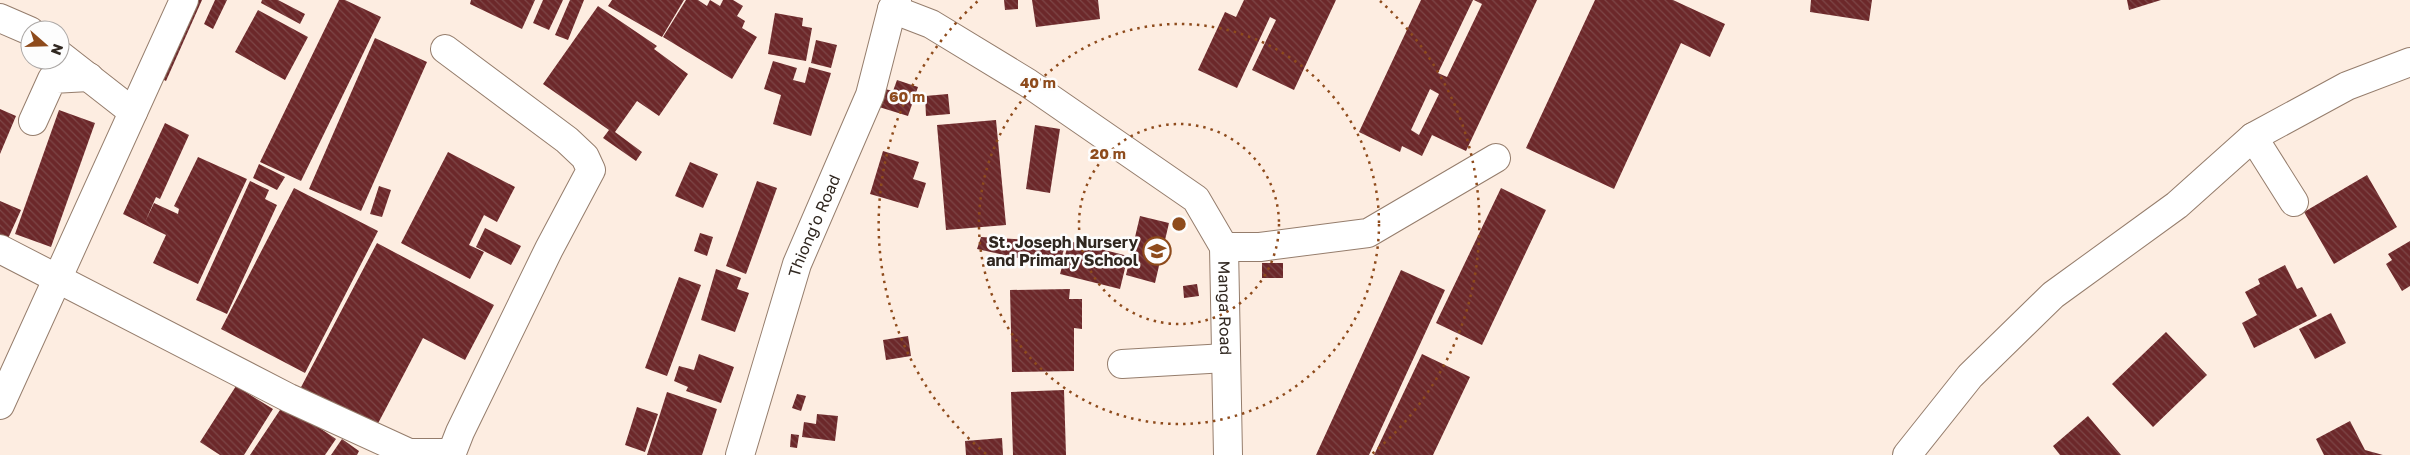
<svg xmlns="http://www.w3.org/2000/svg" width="2410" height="455" viewBox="0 0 2410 455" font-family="'Golos Text',sans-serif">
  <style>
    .building { fill: url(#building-back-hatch); fill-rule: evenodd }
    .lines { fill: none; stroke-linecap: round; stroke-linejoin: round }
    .minor-casing { stroke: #957d6c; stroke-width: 30 }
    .minor { stroke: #fff; stroke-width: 28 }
    .ring { fill: none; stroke: #8e4b1c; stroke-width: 2.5; stroke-dasharray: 2.5 5 }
    .labels { text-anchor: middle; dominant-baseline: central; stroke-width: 5; stroke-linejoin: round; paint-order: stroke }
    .street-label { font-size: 16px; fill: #302720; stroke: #fdfdfd }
    .poi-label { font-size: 16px; font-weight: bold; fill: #302720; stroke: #fdfdfd; text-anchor: end }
    .centre { fill: #8e4b1c; stroke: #fdfdfd; stroke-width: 2.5 }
    .ring-label { font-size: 15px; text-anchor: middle; font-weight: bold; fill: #8e4b1c; stroke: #fdfdfd; stroke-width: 5; stroke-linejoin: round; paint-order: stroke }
  </style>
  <defs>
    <pattern id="building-back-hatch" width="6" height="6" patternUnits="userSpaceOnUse" patternTransform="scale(1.25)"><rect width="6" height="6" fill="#6c282a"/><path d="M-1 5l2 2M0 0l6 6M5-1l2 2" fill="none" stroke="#7d4647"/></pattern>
  </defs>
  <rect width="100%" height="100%" fill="#fdede1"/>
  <path class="building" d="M188,0H202L166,81L154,75Z
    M215,0H227L213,29L204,24Z
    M262,0H278L305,14L300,24L261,3Z
    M339,0H345L381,17L301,181L260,162Z
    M471,0H535L522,29L470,4Z
    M543,0H563L549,30L533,23Z
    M570,0H584L568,40L555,35Z
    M612,0H684L662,37L608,6Z
    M686,0H698L707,6L710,0L720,6L723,0H733L743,6L737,16L745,21L742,28L757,37L732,79L663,37Z
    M1004,0H1018V9L1005,10Z
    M1032,0H1098L1100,19L1036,27Z
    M1244,0H1336L1294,90L1252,70L1276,20L1270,17L1237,88L1198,70L1225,12L1236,17Z
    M1421,0H1473L1438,73L1447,77L1482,4L1474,0H1537L1466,151L1432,135L1422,156L1402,146L1400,152L1359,132ZM1430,89L1439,94L1419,135L1411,130Z
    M1595,0H1673L1725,24L1710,57L1681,43L1614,189L1526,148Z
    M1811,0H1872L1869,21L1810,12Z
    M2127,0H2161L2129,10Z
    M598,6L657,46L654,49L688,74L659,116L637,101L615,132L642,152L636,161L603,138L609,130L543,84Z
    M258,10L308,37L285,80L235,52Z
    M775,13L803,18L802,26L812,28L806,61L768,54Z
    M375,38L427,62L361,211L309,189Z
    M816,40L837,45L831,68L811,63Z
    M773,61L797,68L793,80L805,83L809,67L831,73L811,136L773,124L781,95L764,89Z
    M897,80L918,87L908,116L879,107L885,89L893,91Z
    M948,94L950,114L926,116L925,96Z
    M0,109L16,116L0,154Z
    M59,110L95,123L51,247L15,234Z
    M996,120L1006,225L946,230L937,125Z
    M165,123L189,135L160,199L156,197L145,222L154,203L178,214L179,209L174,206L198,157L247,179L198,284L153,263L166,235L123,214Z
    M1035,125L1060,129L1050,193L1026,189Z
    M883,151L919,162L913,179L926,183L918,208L870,194Z
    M448,152L515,187L497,222L484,215L469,245L484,252L470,279L401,243Z
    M690,162L718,174L703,208L675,196Z
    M259,164L285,177L277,190L253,178Z
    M2367,175L2397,227L2334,264L2304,212Z
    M250,181L269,190L265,199L277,205L227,314L196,300Z
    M757,181L777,188L746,274L726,266Z
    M379,186L391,190L382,217L370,214Z
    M294,188L378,231L305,373L221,329Z
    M1501,188L1546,210L1482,345L1436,323Z
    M0,201L21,210L6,243L0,240Z
    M1140,216L1169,223L1155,283L1126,275Z
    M485,228L521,246L511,265L476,247Z
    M700,233L713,237L707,256L694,251Z
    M981,237L1066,242L1059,267L977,249Z
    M1069,241L1128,256L1120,289L1060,274Z
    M2410,241V286L2402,291L2386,264L2392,260L2388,254Z
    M377,243L494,305L465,360L423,338L374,431L299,391Z
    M1262,263H1283V278H1262Z
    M2285,265L2297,289L2302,287L2317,316L2254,348L2242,323L2257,315L2245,292L2260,284L2258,279Z
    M716,269L741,278L737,289L749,293L735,332L701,320Z
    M1401,270L1445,290L1369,455H1316Z
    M679,277L701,285L667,376L645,368Z
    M1197,284L1199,296L1184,298L1183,286Z
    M1070,289L1069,299H1082V329L1074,328V371L1012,372L1010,290Z
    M2331,313L2346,343L2315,359L2299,329Z
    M2166,332L2207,375L2153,427L2112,384Z
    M908,336L911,356L886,360L883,340Z
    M699,354L734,367L721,403L686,391L688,387L674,381L679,366L694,370Z
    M1422,354L1470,377L1433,455H1374Z
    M236,386L273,409L244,455H220L200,442Z
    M1064,390L1066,455H1013L1011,392Z
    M667,392L717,409L702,455H647Z
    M797,394L806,396L801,411L792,408Z
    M284,404L336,439L325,455H250Z
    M637,407L658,414L645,452L625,445Z
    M817,414L838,416L835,441L802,437L804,422L816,424Z
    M2088,416L2121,455H2060L2053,446Z
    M2350,421L2365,450L2383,455H2324L2316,439Z
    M791,434L799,435L797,448L790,447Z
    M1002,438L1003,455H966L965,441Z
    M342,439L359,451L357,455H331Z"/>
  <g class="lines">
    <g class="minor-casing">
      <g id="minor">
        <path id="s1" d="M892,9L931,24L1028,83L1196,199L1224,247L1228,455"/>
        <path d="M0,18L30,31"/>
        <path d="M445,49L567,140L585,157L591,170L549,249L460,432L451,455"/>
        <path d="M60,55L133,112"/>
        <path d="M33,121L52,79L89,77"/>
        <path d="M2253,137L2294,202"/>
        <path d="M1224,247H1260L1368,233L1496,158"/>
        <path d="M0,249L289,398L409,453H451"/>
        <path d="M1122,364L1226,358"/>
        <path d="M0,405L184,0"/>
        <path id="s2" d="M740,455L797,264L870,95L892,9L897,0"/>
        <path d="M1907,455L1970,376L2053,295L2177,205L2253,137L2347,86L2410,62"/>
      </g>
    </g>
    <use href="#minor" class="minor"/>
  </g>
  <g class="ring">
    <circle cx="1179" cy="224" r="100"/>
    <circle cx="1179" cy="224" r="200"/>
    <path d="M986 454A300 300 0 0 1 978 1M1380 1A300 300 0 0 1 1372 454"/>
  </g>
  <defs>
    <g id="school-ring" transform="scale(1.4375)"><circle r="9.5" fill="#fdfdfd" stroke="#8e4b1c" stroke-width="1.5"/><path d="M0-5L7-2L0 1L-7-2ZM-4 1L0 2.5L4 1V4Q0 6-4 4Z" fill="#8e4b1c"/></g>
  </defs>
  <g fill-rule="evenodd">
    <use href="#school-ring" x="1157" y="251"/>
  </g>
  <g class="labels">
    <g class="street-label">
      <text stroke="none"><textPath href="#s2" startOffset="241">Thiong'o Road</textPath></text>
      <text stroke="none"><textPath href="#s1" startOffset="476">Manga Road</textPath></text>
    </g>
    <g class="poi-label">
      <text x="1138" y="242">St. Joseph Nursery<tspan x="1138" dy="18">and Primary School</tspan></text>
    </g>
  </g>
  <circle cx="1179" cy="224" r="8" class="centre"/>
  <g class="ring-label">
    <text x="1038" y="88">40 m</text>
    <text x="907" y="102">60 m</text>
    <text x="1108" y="159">20 m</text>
  </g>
  <g transform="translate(45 45) rotate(110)"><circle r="24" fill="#fdfdfd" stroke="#aba7a5"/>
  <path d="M0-4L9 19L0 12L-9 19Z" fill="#8e4b1c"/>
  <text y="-8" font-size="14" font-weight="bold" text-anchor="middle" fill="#302720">N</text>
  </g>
</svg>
